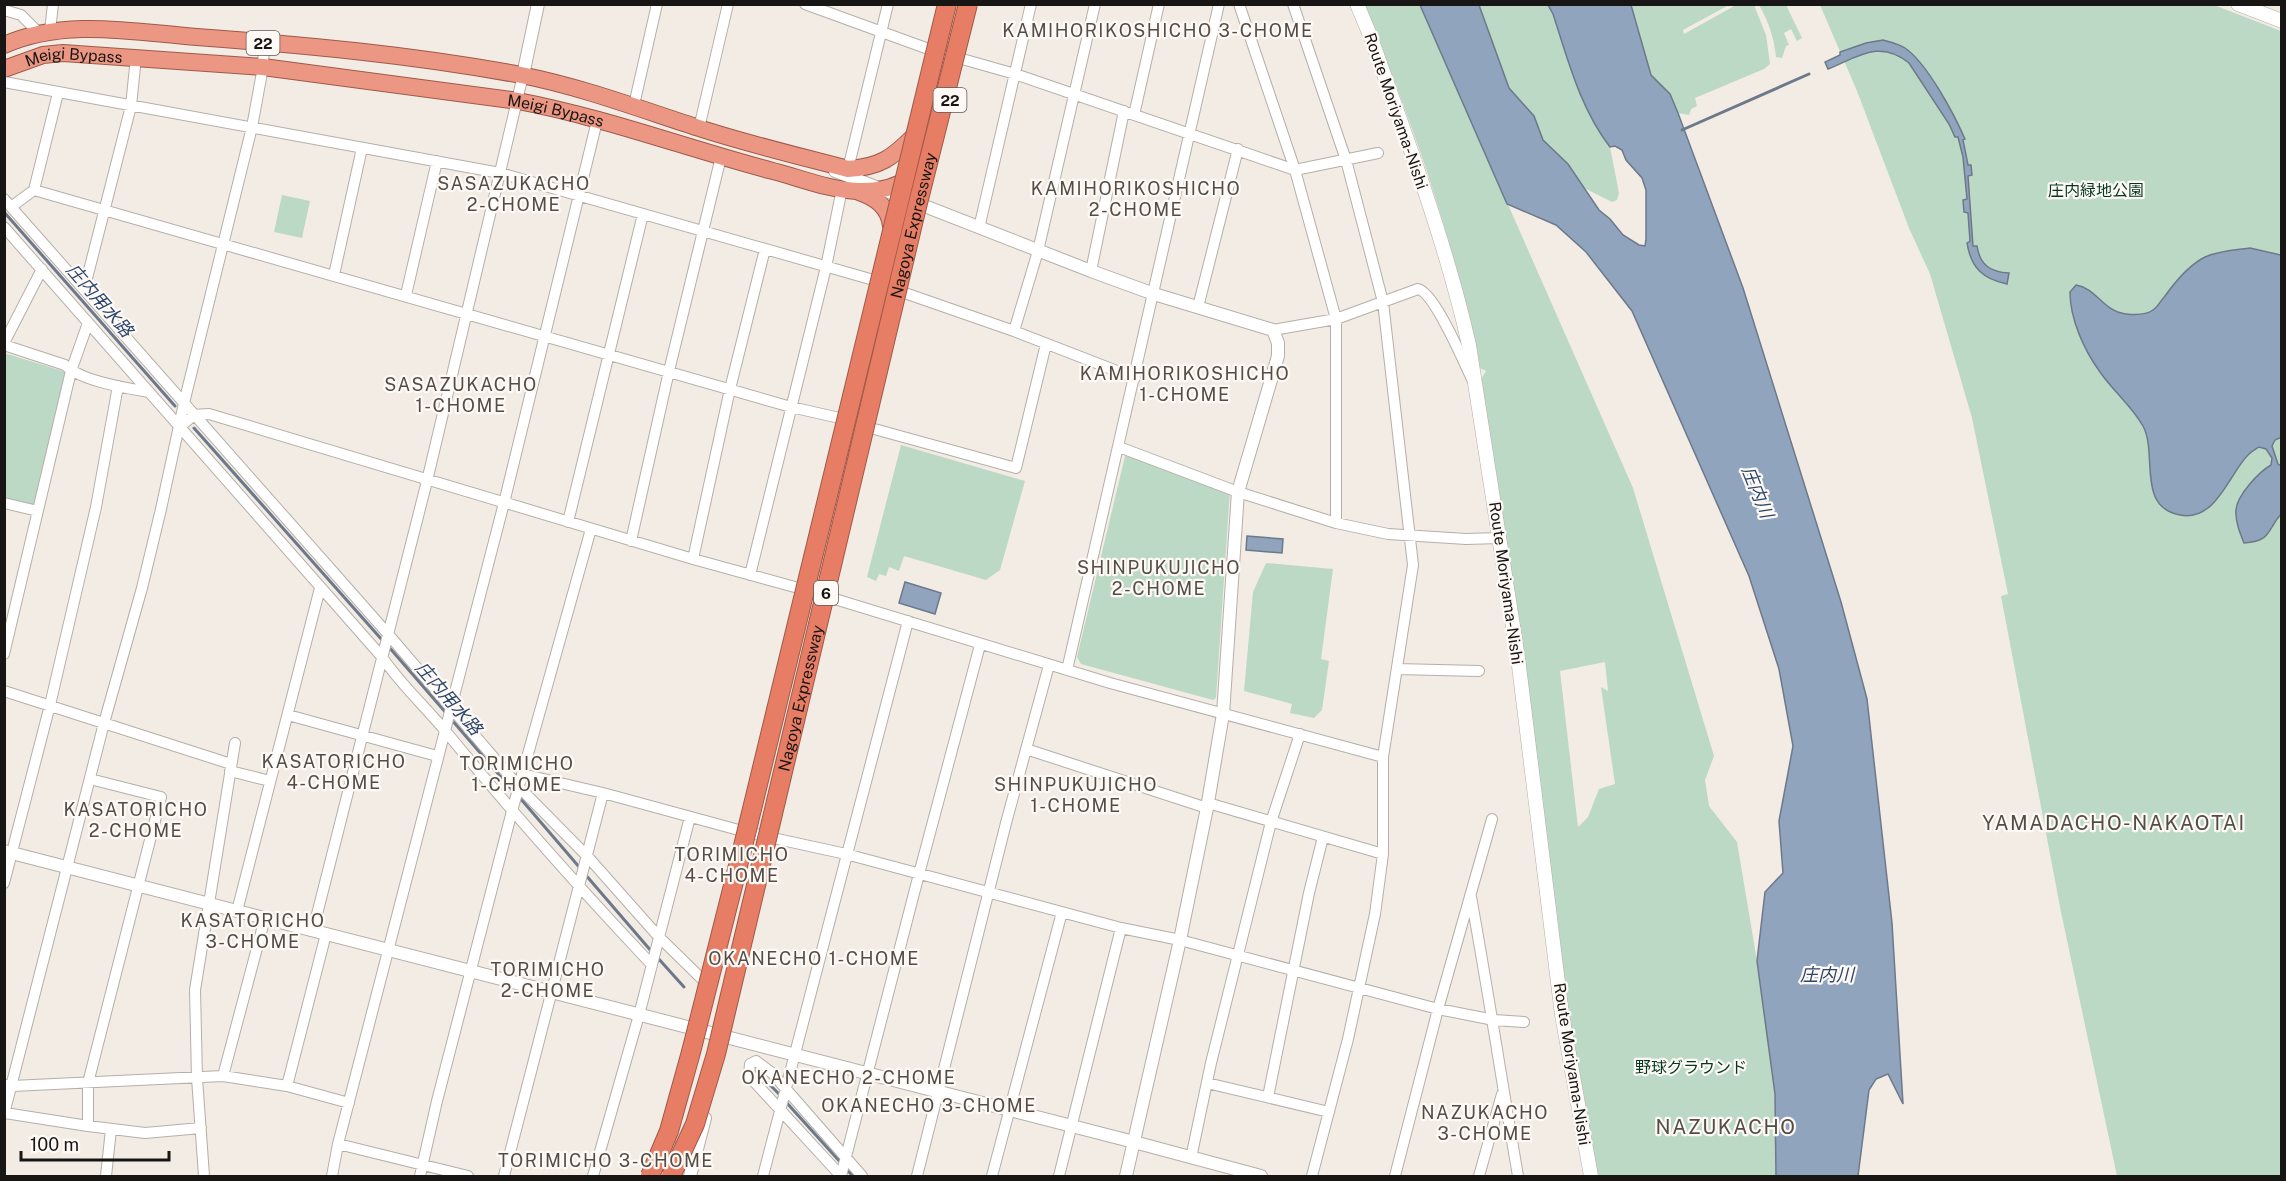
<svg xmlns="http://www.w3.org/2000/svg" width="2286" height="1181" viewBox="0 0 2286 1181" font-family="'Public Sans','Noto Sans JP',sans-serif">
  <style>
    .green { fill: #bcd9c5; fill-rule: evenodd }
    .water { fill: #91a4bd; stroke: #6d798a; stroke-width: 1.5 }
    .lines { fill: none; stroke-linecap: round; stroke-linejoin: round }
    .stream { stroke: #6d798a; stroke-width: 3 }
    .minor-casing { stroke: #b5afa8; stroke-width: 12 }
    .tertiary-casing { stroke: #b5afa8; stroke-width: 14 }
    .secondary-casing { stroke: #b5afa8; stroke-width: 15 }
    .trunk-casing { stroke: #9f5949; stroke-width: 18 }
    .minor { stroke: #fff; stroke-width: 10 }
    .tertiary { stroke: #fff; stroke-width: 12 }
    .secondary { stroke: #fff; stroke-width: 14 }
    .trunk { stroke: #ec9784; stroke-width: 16 }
    .motorway-bridge-casing { stroke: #9f5949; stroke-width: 20; stroke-linecap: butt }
    .motorway-bridge { stroke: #e77d65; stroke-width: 18 }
    .labels { text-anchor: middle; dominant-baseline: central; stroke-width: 4.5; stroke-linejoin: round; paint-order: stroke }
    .shield { fill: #fef9f4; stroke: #5d5a57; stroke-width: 1.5 }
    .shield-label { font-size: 15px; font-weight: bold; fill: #181614 }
    .street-label { font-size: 16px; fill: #181614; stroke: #fef9f4 }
    .park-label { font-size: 16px; fill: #02391e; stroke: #fef9f4 }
    .neighbourhood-label { font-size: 18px; letter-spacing: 1.5px; fill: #524d47; stroke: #fef9f4 }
    .water-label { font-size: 18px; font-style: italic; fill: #2b476d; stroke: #fef9f4 }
    .quarter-label { font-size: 20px; letter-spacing: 1.5px; fill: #524d47; stroke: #fef9f4 }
  </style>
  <rect width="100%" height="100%" fill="#f2ece5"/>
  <path class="green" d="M1364,5H1420L1633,488L1714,756L1705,780L1709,806L1737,842L1757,961L1775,1094L1776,1176H1591L1476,388L1486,371L1478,367C1456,242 1412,122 1364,5ZM1605,662L1608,691L1601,687L1615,784L1599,789L1588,817L1578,827L1560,671Z
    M1479,5H1548L1553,14L1578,90L1590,116L1610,147L1619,193L1617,200L1612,202L1582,187L1568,164L1543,140L1534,116L1509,88Z
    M1631,5H1729L1683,30L1684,34L1736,5H1754L1766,35L1770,64L1764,69L1695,98L1697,106L1691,109L1689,115L1678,113L1670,94L1651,75Z
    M1759,5H1786L1802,38L1797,41L1791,29L1784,33L1789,45L1786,46L1782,58L1776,57C1774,38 1769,22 1759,5Z
    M1820,5H2214L2281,31V1176H2117L2061,912L2001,596L2008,594L1972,418L1930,274L1909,228L1857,91Z
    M282,195L310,201L302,238L274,232Z
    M4,353L66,372L35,505L5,499Z
    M901,445L1025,481L1000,570L986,580L904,556L899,571L889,567L886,576L879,574L876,581L867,577Z
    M1126,452L1230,490L1216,698L1213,700L1081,664L1077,657Z
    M1266,563L1333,569L1321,659L1329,661L1322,710L1314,718L1290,713L1292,704L1244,691L1253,592Z"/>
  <path class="water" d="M1420,5H1479L1509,88L1534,116L1543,140L1568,164L1599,210L1610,219L1623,235L1639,245L1645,246L1646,239V190L1642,178L1626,160L1622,150L1615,146L1610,147C1580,108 1568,60 1553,14L1548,5H1631L1651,75L1670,94L1678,113L1743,288L1841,602L1867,699L1892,923L1903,1104L1888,1074L1876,1079L1869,1090L1858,1176H1776L1775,1094L1757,961L1765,892L1783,873L1779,821L1793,746L1779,669L1749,576L1632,311L1586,252L1556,225L1507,204Z
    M1883,40C1890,42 1899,44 1905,48C1927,63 1954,114 1965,139L1963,140L1968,165H1971L1972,175L1968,176L1973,246H1977C1980,265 1990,272 2009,273L2007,284C1983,279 1971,268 1967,243L1970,241L1968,213L1964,212L1963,200L1967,199L1963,157L1958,137H1955L1949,124L1909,63C1880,39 1858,57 1828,69L1825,62L1840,55V52L1866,43Z
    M2250,248L2281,255L2282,437L2275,440L2272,446L2278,464L2281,466L2282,513C2266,530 2273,541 2244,543C2240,533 2235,521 2236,510C2237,495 2259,472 2271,465L2272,458L2266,449L2259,447C2256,449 2251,452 2248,455C2229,474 2216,522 2180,515C2136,507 2158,454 2143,426C2131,405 2113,391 2100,372C2084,350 2070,319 2070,292L2076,285C2096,288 2104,312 2126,314C2135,315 2146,315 2153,310C2158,307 2161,300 2165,296C2175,282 2189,265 2205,257C2218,251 2235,250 2250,248Z
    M1247,536L1283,539L1282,553L1246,550Z
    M905,582L941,593L935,614L899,603Z"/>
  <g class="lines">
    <path class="stream" d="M1682,130L1809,74
      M4,212L175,406
      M194,428L383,641
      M388,646L447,714
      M451,719L513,791
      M520,798L580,868
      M584,873L652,952
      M657,957L684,987
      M756,1071L780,1095
      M786,1102L842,1164
      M846,1169L853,1176"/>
    <g class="minor-casing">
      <path id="minor" d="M805,4L934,51L1015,74L1295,170L1378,153
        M1239,4L1295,170L1336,319V523
        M1293,4L1346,160L1383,302L1413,565L1383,757V854L1375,914L1348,1039L1312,1176
        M4,10L21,15L39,33
        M50,31L53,4
        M4,82L500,173L877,281
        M634,105L657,4
        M1134,115L1159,4
        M699,128L728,4
        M848,169L888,4
        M34,190L791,407L844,419
        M4,199L388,634L519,787L588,857L658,936L708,985
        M11,207L34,190L58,93
        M4,227L382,657C401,685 426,707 447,733C513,813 581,890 652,965
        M979,228L1031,4
        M1091,271L1124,111
        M334,275L362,148
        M84,290L131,106L136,57
        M899,291L1014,331L1135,378
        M406,295L437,161
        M1198,307L1238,149
        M1273,330L1336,319L1418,289C1435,293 1463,361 1472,379
        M1014,331L1038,251L1095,4
        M4,343L42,269
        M4,345L65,365C81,381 126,388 149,392
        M180,427L194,415L209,414L693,559L802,589L1110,683L1383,757
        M867,427L1016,468L1046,344
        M1119,447L1238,492L1336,523L1388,534L1466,539L1500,538
        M4,503L38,511
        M568,522L643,214
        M631,541L669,371L721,157
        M693,559L730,389L765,249
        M750,575L826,267L842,189
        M4,654L71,371L88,323
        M1397,669L1479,671
        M1067,670L1219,4
        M4,691L231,764
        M288,715L437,756
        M1026,749L1207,808
        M230,771L270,781
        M522,774L603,793L746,832L846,854L1121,928L1180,940L1438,1009L1494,1020L1524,1022
        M1208,803L1383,854
        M4,883L50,705L96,507L118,386
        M1471,897C1488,990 1502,1083 1518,1176
        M237,911L320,588
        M313,930L427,481L523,75
        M223,1076L265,918
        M1207,1083L1329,1112
        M5,1085L12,1086L223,1076L287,1086L349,1103
        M287,1086L326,934
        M1268,1097L1309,893L1323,837
        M5,1113L88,1126L145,1133L201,1128
        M4,1114L104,723L142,588L161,509L184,403L252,127L263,67L264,43
        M88,1126V1083L161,797L90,779
        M338,1144L468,1176
        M1191,1158L1211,1063L1271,822L1300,734
        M106,1176L111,1129
        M204,1176L197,1078L195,990L235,743
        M332,1176L338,1144L504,503L597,121
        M420,1176L437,1101L512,811L591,529
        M504,1176L603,793
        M593,1176L639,1015L690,817
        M763,1176L908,621
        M841,1176L919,874L980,645
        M841,1176L749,1076L750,1064L756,1061L772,1073L862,1176
        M917,1176L1006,823L1049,665
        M992,1176L1062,912
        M1059,1176L1121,928
        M1395,1176L1438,1009L1492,819
        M1479,1176L1502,1094"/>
    </g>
    <g class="tertiary-casing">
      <path id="tertiary" d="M523,75L538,4
        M835,171L1091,271L1154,294L1273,330L1278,343V356L1238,492L1223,714L1207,808L1180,940L1126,1176
        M4,851L1134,1142L1261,1176
        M662,1176L670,1146
        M690,1176L705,1118"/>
    </g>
    <g class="secondary-casing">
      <path id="secondary" d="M1357,4L1370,35C1406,137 1445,239 1469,345L1518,658L1562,1015L1591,1176
        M2238,4L2282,21"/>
    </g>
    <g class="trunk-casing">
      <g id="trunk">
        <path d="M4,45C65,18 133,32 197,37C305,45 414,55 521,75C582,87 640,109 699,128C748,144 799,156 848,169C880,167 892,158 914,136"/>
        <path id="s1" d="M4,69L43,55L63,53L263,67L518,101C603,117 686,148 769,170C798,177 828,190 858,191C878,192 897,187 914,176"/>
        <path d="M859,192C876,198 889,207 891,226"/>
      </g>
    </g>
    <use href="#minor" class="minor"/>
    <use href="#tertiary" class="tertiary"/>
    <use href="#secondary" class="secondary"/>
    <use href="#trunk" class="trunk"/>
    <g class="motorway-bridge-casing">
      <g id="motorway-bridge">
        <path d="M650,1176L669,1131L691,1052L744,842L947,4"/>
        <path id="s2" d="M671,1176L695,1124L716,1054L916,211L968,4"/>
      </g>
    </g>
    <use href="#motorway-bridge" class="motorway-bridge"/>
  </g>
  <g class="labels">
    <g class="shield">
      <rect x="246.5" y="31" width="33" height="24" rx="4.5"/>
      <rect x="933.5" y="88" width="33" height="24" rx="4.5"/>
      <rect x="814" y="581" width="24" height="24" rx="4.5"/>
    </g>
    <g class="shield-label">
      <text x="263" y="43">22</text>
      <text x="950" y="100">22</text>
      <text x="826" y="593">6</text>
    </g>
    <g class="street-label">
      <text stroke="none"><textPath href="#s1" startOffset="72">Meigi Bypass</textPath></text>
      <text transform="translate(1396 111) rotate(71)">Route Moriyama-Nishi</text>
      <text stroke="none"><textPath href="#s1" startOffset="558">Meigi Bypass</textPath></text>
      <text stroke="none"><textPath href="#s2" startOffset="982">Nagoya Expressway</textPath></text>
      <text transform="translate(1506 583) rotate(82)">Route Moriyama-Nishi</text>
      <text stroke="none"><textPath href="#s2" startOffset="496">Nagoya Expressway</textPath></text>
      <text transform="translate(1572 1064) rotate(81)">Route Moriyama-Nishi</text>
    </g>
    <g class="park-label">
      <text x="2096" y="190">庄内緑地公園</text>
      <text x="1691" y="1067">野球グラウンド</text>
    </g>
    <g class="neighbourhood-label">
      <text x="1158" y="30">KAMIHORIKOSHICHO 3-CHOME</text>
      <text x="514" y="183">SASAZUKACHO<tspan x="514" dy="21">2-CHOME</tspan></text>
      <text x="1136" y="188">KAMIHORIKOSHICHO<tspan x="1136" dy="21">2-CHOME</tspan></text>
      <text x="1185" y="373">KAMIHORIKOSHICHO<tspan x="1185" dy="21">1-CHOME</tspan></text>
      <text x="461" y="384">SASAZUKACHO<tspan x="461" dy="21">1-CHOME</tspan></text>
      <text x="1159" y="567">SHINPUKUJICHO<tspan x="1159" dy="21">2-CHOME</tspan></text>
      <text x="334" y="761">KASATORICHO<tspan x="334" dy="21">4-CHOME</tspan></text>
      <text x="517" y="763">TORIMICHO<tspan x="517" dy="21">1-CHOME</tspan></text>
      <text x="1076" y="784">SHINPUKUJICHO<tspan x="1076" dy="21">1-CHOME</tspan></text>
      <text x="136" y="809">KASATORICHO<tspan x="136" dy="21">2-CHOME</tspan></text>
      <text x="732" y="854">TORIMICHO<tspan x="732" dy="21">4-CHOME</tspan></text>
      <text x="253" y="920">KASATORICHO<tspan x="253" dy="21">3-CHOME</tspan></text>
      <text x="814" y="958">OKANECHO 1-CHOME</text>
      <text x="548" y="969">TORIMICHO<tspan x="548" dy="21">2-CHOME</tspan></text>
      <text x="849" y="1077">OKANECHO 2-CHOME</text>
      <text x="929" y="1105">OKANECHO 3-CHOME</text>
      <text x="1485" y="1112">NAZUKACHO<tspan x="1485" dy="21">3-CHOME</tspan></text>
      <text x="606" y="1160">TORIMICHO 3-CHOME</text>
    </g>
    <g class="water-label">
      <text transform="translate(100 300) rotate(49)">庄内用水路</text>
      <text transform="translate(1758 492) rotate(68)">庄内川</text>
      <text transform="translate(449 698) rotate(49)">庄内用水路</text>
      <text x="1827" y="974">庄内川</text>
    </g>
    <g class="quarter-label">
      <text x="2114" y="823">YAMADACHO-NAKAOTAI</text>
      <text x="1726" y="1127">NAZUKACHO</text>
    </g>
  </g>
  <rect width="2286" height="1181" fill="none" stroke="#181614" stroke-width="12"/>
  <path d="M21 1151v9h148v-9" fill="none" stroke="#181614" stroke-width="3"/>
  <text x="30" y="1151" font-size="18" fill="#181614" stroke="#fef9f4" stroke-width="4.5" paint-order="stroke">100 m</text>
</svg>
